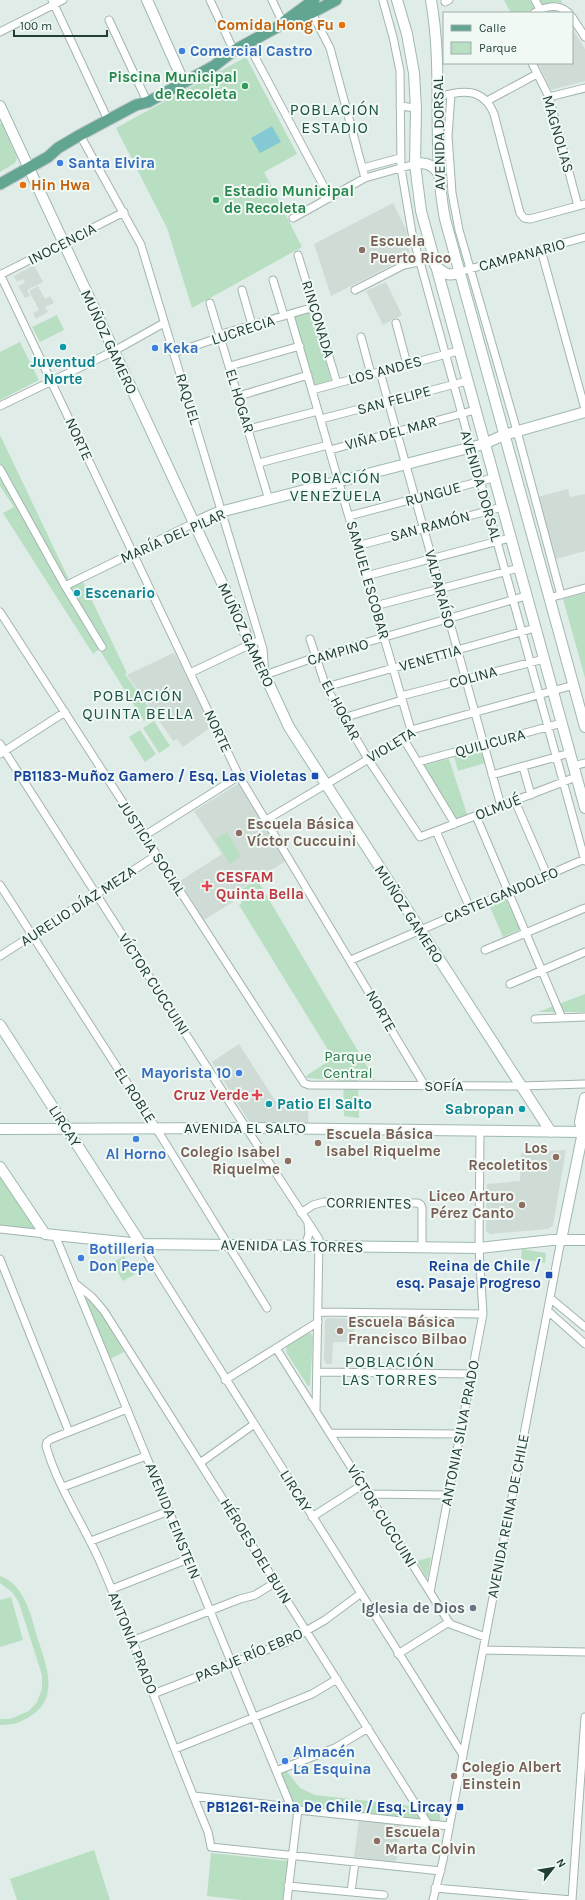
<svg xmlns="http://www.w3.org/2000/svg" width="585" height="1900" viewBox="0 0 585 1900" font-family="Karla,sans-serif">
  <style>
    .built { fill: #cfdcd6 }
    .green { fill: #b8dfc2 }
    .water { fill: #85c9d5 }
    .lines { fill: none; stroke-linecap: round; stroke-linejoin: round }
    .street-casing { stroke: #a3b4ae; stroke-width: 9 }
    .secondary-casing { stroke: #9eb9af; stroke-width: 12 }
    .primary-casing { stroke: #c1c9c7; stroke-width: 13 }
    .street { stroke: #fff; stroke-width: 7 }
    .secondary { stroke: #fff; stroke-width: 10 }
    .primary { stroke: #62a593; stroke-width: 11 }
    .food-dot { fill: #e8710a; stroke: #f1f9f5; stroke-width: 1.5 }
    .shop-dot { fill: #3f7fe0; stroke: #f1f9f5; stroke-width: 1.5 }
    .leisure-dot { fill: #2e9e5b; stroke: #f1f9f5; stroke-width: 1.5 }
    .education-dot { fill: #8d6e63; stroke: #f1f9f5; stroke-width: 1.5 }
    .culture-dot { fill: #0f9aa8; stroke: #f1f9f5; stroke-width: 1.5 }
    .transit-dot { fill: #1a4fb4; stroke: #f1f9f5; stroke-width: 1.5 }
    .health-dot { fill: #e0444e; stroke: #f1f9f5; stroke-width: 1.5 }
    .worship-dot { fill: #6b7280; stroke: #f1f9f5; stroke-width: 1.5 }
    .labels { text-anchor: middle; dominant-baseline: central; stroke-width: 4; stroke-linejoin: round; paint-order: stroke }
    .food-label { font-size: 15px; font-weight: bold; fill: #c56008; stroke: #f1f9f5; text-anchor: end }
    .shop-label { font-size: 15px; font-weight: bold; fill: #366cbe; stroke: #f1f9f5; text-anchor: start }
    .leisure-label { font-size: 15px; font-weight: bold; fill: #27864d; stroke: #f1f9f5; text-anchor: end }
    .street-label { font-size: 15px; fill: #203e36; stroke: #f1f9f5 }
    .education-label { font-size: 15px; font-weight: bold; fill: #785e54; stroke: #f1f9f5; text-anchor: start }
    .culture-label { font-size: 15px; font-weight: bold; fill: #0d838f; stroke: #f1f9f5; text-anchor: start }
    .transit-label { font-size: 15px; font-weight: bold; fill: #164399; stroke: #f1f9f5; text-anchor: end }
    .health-label { font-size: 15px; font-weight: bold; fill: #be3a42; stroke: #f1f9f5; text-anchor: start }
    .park-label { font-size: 15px; fill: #277746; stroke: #f1f9f5 }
    .worship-label { font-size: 15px; font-weight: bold; fill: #5b616d; stroke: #f1f9f5; text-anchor: end }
    .neighbourhood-label { font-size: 16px; letter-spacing: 1px; fill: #1a5144; stroke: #f1f9f5 }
  </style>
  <rect width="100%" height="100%" fill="#e0ece7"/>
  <path class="built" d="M572,28L585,49V81L551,90L538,63H572Z
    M393,203L406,229L410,256L331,296L314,244Z
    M34,265L43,282L27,290L30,296L25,298L18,286L25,283L23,279L17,282L14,276Z
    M386,282L402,315L383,325L366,291Z
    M38,286L45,299L50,296L54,303L45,307L48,312L36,319L33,313L39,310L29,291Z
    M568,489L570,497L585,494V551L556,559L538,497Z
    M173,653L176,655L211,727L183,747L177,739L173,741L127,675Z
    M238,784L242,786L286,861L235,892L239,898L204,920L180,881L222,854L194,811Z
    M239,1044L280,1108L291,1102L309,1105L308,1123H250L212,1062Z
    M566,1150L553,1226L548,1229L490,1234L486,1231L487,1184L520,1181L521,1153Z
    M328,1318L355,1319L354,1342H333L332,1364H326L324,1360L325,1320Z
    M359,1819L401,1825L396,1862L354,1857Z"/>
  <path class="green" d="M504,0H530L534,8L525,13H511Z
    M537,0H561L562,3L554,2L541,8Z
    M246,57L297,154L264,172L302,247L192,308L167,228L116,128Z
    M0,123L3,125L17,158L15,163L0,172Z
    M312,312L331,380L313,386L293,317Z
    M57,315L64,330L40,342L32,327Z
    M20,342L39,380L0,400V352Z
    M0,435L72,586L83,582L127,673L125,674L153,714L144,721L99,649L93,654L3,513L14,507L0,486Z
    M585,593V678L563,599Z
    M154,721L170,746L159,753L143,728Z
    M140,730L156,754L145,762L129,737Z
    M481,748L485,763L458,771L454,756Z
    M449,759L467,814L456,819L424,765Z
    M227,832L241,856L230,864L215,840Z
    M257,879L375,1080L358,1079L359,1118L344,1116L343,1081L307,1078L306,1076L333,1058L239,905L242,903L237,892Z
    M506,898L520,930L503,937L489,905Z
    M585,994V1012H538Z
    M0,1172L36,1228L35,1230L0,1225Z
    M522,1249L546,1253L545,1263L521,1259Z
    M124,1256L135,1274L123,1281L112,1263Z
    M84,1297L97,1306L124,1352L110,1359Z
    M307,1332H310L313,1337L310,1386H308L286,1352L287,1346Z
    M431,1557L428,1577H426L417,1561Z
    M0,1576C24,1584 31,1615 37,1637C46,1664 61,1699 29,1717C20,1723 11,1725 0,1725V1719H10L29,1711L37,1702L42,1689V1675L19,1603L13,1593L0,1583Z
    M11,1597L23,1640L0,1647V1600Z
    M286,1770L300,1788L315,1795L439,1809L441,1824L298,1806L293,1802L280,1773Z
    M94,1850L110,1900H17L10,1879Z
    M211,1853L288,1861L284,1900H242L207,1896Z"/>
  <path class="water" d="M272,126L281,142L260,153L251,138Z"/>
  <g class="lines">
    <g class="street-casing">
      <path id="street" d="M52,0L108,120
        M210,0L234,51
        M272,0L283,23
        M535,0L540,9
        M383,1L393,37L400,71L401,168L412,233L585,861
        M445,2L449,0
        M312,13L330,48L365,178
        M534,13C546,6 558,3 569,13
        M572,17L585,37
        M109,20L145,97
        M0,32L63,0
        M248,44L330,198
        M532,63L549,97L578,206
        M451,94L448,136L452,193L459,230L517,431L561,595
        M438,97C462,90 483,87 494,114L520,213L524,218L530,219L585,204
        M549,97L585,88
        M487,101L537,74
        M400,106L416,108
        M80,135L141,245L263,649L265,675L316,657L526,596
        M363,168L400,158
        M293,218L365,178L415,164
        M541,250L585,409
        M298,255L337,383
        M466,270L585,237
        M0,274L239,776L425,1086
        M0,275L124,212
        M273,280L284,316
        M242,290L252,325
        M355,290L404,265L433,259
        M210,303L269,500
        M290,315L411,730
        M396,323L407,364
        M361,337L371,374
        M173,353L212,340L225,333L314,307
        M230,366L300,346
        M380,372L501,806
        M312,390L458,351
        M239,396L308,375
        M0,406L114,351L164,323
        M321,419L467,381
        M249,429L318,411
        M330,450L475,410
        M259,463L328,445
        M0,469L65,586L102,647
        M349,516L493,478
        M357,546L502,507
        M366,576L510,538
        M65,586L194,523
        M549,598L585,588
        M375,606L519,568
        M0,612L304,1083L309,1085L521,1086L585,1084
        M310,639L326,687L368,759L420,837L576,777
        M190,673L255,642
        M326,687L535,628
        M401,696L544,659
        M343,718L402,700
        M403,738L455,824
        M0,744L239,1117L319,1239L316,1411
        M0,754L65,712
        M418,762L562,723
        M573,766L585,763
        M523,767L531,795
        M492,775L570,753
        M515,801L547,875
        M476,816L562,1018
        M266,820L397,742L411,730L574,685
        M436,831L470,908
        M144,836L239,776
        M0,885L156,1128L267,1308
        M485,950L585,908
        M0,956L157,855
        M351,960L585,859
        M510,984L585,952
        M535,1019L585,1017
        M301,1213L313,1205L324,1202L418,1203L421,1205L422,1208V1247
        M0,1229L45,1234
        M55,1235L291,1807
        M141,1244L463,1755
        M305,1246L309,1234L308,1223
        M0,1259L69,1432
        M77,1285L92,1297L104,1311L428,1824
        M550,1298L585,1327
        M548,1311L585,1344
        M318,1312L483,1314
        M276,1348L450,1624L485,1637
        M317,1372L471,1374
        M225,1380L318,1322
        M127,1409L51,1439L47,1442L46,1446C58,1488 84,1525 101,1564C139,1653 171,1743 208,1832L211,1847L441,1871
        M330,1433L460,1434
        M200,1463L253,1425
        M63,1487L146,1456
        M368,1494L448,1495
        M312,1517L362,1485
        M91,1541L169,1511
        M112,1589L188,1559
        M430,1592L483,1314L479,1248L480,1130
        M132,1641L240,1599L255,1595L276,1582
        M483,1650L585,1652
        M398,1654L449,1622
        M153,1694L287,1642L325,1620L360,1594
        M175,1749L312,1694L337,1679
        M276,1771L335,1748L368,1728
        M194,1796L291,1807L298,1810L449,1826
        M288,1886L384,1895
        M435,1888L572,1900
        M351,1892L355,1862
        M287,1900L298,1810
        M433,1900L443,1860L561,1240
        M572,1900L585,1717"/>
    </g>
    <g class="secondary-casing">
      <path id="secondary" d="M147,0L184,83
        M397,0L407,34L414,73L416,108L415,164L421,211L585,808
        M431,0C444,73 431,146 445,219L585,727
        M0,106L289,727L551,1132
        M415,164C425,162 432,164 438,173
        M435,265C442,272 449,278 458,272
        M194,523L216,513L484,444L504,435L585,412
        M0,1025L141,1244
        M0,1129L246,1128L585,1132
        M583,1132L580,1122L585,1098
        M0,1167L45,1234L141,1244L479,1248L552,1240H585
        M561,1240L583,1132"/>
    </g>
    <g class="primary-casing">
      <path id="primary" d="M284,22L314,0
        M226,55L279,26L300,19L336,0
        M0,184L48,157L58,148L80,135L136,105L148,102L214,66L232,52"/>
    </g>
    <use href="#street" class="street"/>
    <use href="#secondary" class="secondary"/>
    <use href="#primary" class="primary"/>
  </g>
  <g class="food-dot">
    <circle cx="342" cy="25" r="4"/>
    <circle cx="23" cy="185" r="4"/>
  </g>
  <g class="shop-dot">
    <circle cx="182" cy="51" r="4"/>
    <circle cx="60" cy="163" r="4"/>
    <circle cx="155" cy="348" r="4"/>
    <circle cx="239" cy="1073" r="4"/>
    <circle cx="136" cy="1139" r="4"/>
    <circle cx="81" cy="1258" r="4"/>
    <circle cx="285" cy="1761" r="4"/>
  </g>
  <g class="leisure-dot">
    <circle cx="245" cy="86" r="4"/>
    <circle cx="216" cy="200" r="4"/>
  </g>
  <g class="education-dot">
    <circle cx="362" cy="250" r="4"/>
    <circle cx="239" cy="833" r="4"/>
    <circle cx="318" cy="1143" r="4"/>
    <circle cx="556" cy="1157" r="4"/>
    <circle cx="288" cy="1161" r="4"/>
    <circle cx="522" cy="1205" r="4"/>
    <circle cx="340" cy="1331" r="4"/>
    <circle cx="454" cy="1776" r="4"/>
    <circle cx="377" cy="1841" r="4"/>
  </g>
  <g class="culture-dot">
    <circle cx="63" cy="347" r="4"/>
    <circle cx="77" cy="593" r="4"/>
    <circle cx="269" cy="1104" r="4"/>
    <circle cx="522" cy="1109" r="4"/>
  </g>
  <g class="transit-dot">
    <rect x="311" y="772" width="8" height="8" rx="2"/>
    <rect x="545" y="1271" width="8" height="8" rx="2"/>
    <rect x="456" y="1803" width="8" height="8" rx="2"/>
  </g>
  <g class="health-dot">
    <path d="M205 880h4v4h4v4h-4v4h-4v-4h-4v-4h4z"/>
    <path d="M255 1089h4v4h4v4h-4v4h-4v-4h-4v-4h4z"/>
  </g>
  <circle class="worship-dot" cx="473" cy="1608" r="4"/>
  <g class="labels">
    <g class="food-label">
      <text x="334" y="25">Comida Hong Fu</text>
      <text x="31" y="185" text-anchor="start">Hin Hwa</text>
    </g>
    <g class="shop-label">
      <text x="190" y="51">Comercial Castro</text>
      <text x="68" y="163">Santa Elvira</text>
      <text x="163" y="348">Keka</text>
      <text x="231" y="1073" text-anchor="end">Mayorista 10</text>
      <text x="136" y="1154" text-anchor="middle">Al Horno</text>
      <text x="89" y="1249">Botilleria<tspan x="89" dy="17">Don Pepe</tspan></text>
      <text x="293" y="1752">Almacén<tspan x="293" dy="17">La Esquina</tspan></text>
    </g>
    <g class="leisure-label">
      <text x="237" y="77">Piscina Municipal<tspan x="237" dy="17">de Recoleta</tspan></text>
      <text x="224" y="191" text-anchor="start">Estadio Municipal<tspan x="224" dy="17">de Recoleta</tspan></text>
    </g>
    <g class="street-label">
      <text transform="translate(439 133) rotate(-91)">AVENIDA DORSAL</text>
      <text transform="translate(558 134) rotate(74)">MAGNOLIAS</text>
      <text transform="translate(62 244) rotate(-27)">INOCENCIA</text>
      <text transform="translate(522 255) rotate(-15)">CAMPANARIO</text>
      <text transform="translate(318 319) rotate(73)">RINCONADA</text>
      <text transform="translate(243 330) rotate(-18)">LUCRECIA</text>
      <text transform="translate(109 342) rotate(65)">MUÑOZ GAMERO</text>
      <text transform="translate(385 370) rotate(-15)">LOS ANDES</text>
      <text transform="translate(188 399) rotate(73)">RAQUEL</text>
      <text transform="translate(394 400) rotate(-15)">SAN FELIPE</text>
      <text transform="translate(240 401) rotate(73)">EL HOGAR</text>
      <text transform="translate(391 433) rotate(-15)">VIÑA DEL MAR</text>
      <text transform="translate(79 439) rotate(65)">NORTE</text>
      <text transform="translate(481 486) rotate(74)">AVENIDA DORSAL</text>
      <text transform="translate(433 494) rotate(-15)">RUNGUE</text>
      <text transform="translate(430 526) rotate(-15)">SAN RAMÓN</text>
      <text transform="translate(173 536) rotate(-24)">MARÍA DEL PILAR</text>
      <text transform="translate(368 580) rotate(74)">SAMUEL ESCOBAR</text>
      <text transform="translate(440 589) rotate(75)">VALPARAÍSO</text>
      <text transform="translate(246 635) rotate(65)">MUÑOZ GAMERO</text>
      <text transform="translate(338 652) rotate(-16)">CAMPINO</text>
      <text transform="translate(430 658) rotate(-16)">VENETTIA</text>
      <text transform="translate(473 677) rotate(-15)">COLINA</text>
      <text transform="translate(341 710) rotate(62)">EL HOGAR</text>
      <text transform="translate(218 731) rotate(65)">NORTE</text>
      <text transform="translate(490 743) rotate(-15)">QUILICURA</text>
      <text transform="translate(391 745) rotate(-31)">VIOLETA</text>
      <text transform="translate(498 807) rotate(-21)">OLMUÉ</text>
      <text transform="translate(152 848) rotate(57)">JUSTICIA SOCIAL</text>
      <text transform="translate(501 895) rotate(-23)">CASTELGANDOLFO</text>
      <text transform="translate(78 906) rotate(-33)">AURELIO DÍAZ MEZA</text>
      <text transform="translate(409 914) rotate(57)">MUÑOZ GAMERO</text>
      <text transform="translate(154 984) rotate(57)">VÍCTOR CUCCUINI</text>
      <text transform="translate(381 1011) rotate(60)">NORTE</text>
      <text x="444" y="1086">SOFÍA</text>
      <text transform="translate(135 1095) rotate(57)">EL ROBLE</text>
      <text transform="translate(65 1126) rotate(57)">LIRCAY</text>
      <text x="245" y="1128">AVENIDA EL SALTO</text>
      <text transform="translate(369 1203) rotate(1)">CORRIENTES</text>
      <text transform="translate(292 1246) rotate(1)">AVENIDA LAS TORRES</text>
      <text transform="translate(460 1433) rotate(-79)">ANTONIA SILVA PRADO</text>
      <text transform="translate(296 1491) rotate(58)">LIRCAY</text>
      <text transform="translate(382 1516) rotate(58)">VÍCTOR CUCCUINI</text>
      <text transform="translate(508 1516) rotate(-79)">AVENIDA REINA DE CHILE</text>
      <text transform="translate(173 1521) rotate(68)">AVENIDA EINSTEIN</text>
      <text transform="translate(256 1551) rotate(58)">HÉROES DEL BUIN</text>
      <text transform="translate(133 1643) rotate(68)">ANTONIA PRADO</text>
      <text transform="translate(249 1655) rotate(-23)">PASAJE RÍO EBRO</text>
    </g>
    <g class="education-label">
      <text x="370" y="241">Escuela<tspan x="370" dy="17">Puerto Rico</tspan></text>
      <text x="247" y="824">Escuela Básica<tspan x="247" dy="17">Víctor Cuccuini</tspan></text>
      <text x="326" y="1134">Escuela Básica<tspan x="326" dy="17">Isabel Riquelme</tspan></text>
      <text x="548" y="1148" text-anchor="end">Los<tspan x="548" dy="17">Recoletitos</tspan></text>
      <text x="280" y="1152" text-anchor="end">Colegio Isabel<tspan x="280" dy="17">Riquelme</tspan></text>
      <text x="514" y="1196" text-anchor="end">Liceo Arturo<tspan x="514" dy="17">Pérez Canto</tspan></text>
      <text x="348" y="1322">Escuela Básica<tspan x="348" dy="17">Francisco Bilbao</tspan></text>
      <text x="462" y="1767">Colegio Albert<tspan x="462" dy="17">Einstein</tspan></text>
      <text x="385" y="1832">Escuela<tspan x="385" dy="17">Marta Colvin</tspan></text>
    </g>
    <g class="culture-label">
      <text x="63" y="362" text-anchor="middle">Juventud<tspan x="63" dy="17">Norte</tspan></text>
      <text x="85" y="593">Escenario</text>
      <text x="277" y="1104">Patio El Salto</text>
      <text x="514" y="1109" text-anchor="end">Sabropan</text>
    </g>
    <g class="transit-label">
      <text x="307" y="776">PB1183-Muñoz Gamero / Esq. Las Violetas</text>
      <text x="541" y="1266">Reina de Chile /<tspan x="541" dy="17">esq. Pasaje Progreso</tspan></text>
      <text x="452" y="1807">PB1261-Reina De Chile / Esq. Lircay</text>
    </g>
    <g class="health-label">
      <text x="216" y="877">CESFAM<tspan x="216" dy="17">Quinta Bella</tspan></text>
      <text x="249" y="1095" text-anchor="end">Cruz Verde</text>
    </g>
    <g class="park-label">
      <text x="348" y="1056">Parque<tspan x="348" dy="17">Central</tspan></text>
    </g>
    <g class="worship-label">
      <text x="465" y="1608">Iglesia de Dios</text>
    </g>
    <g class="neighbourhood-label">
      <text x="335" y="109">POBLACIÓN<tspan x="335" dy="18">ESTADIO</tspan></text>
      <text x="336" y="477">POBLACIÓN<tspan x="336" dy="18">VENEZUELA</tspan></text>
      <text x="138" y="695">POBLACIÓN<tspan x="138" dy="18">QUINTA BELLA</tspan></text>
      <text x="390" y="1361">POBLACIÓN<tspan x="390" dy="18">LAS TORRES</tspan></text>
    </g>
  </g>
  <rect x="443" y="12" width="130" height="52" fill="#f1f9f5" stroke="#9daea9"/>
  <rect x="451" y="25" width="20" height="6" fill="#62a593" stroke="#9daea9"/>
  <text x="479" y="32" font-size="12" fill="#203e36">Calle</text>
  <rect x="451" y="42" width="20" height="12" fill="#b8dfc2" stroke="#9daea9"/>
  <text x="479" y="52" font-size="12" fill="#203e36">Parque</text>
  <g transform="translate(553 1868) rotate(59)" stroke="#f1f9f5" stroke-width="3" paint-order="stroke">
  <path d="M0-3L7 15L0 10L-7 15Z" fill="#203e36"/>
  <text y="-6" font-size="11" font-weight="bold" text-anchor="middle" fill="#203e36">N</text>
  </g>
  <path d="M14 30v6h93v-6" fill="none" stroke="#203e36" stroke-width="2"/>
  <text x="20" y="30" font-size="12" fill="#203e36" stroke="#f1f9f5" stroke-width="3" paint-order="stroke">100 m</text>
</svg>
